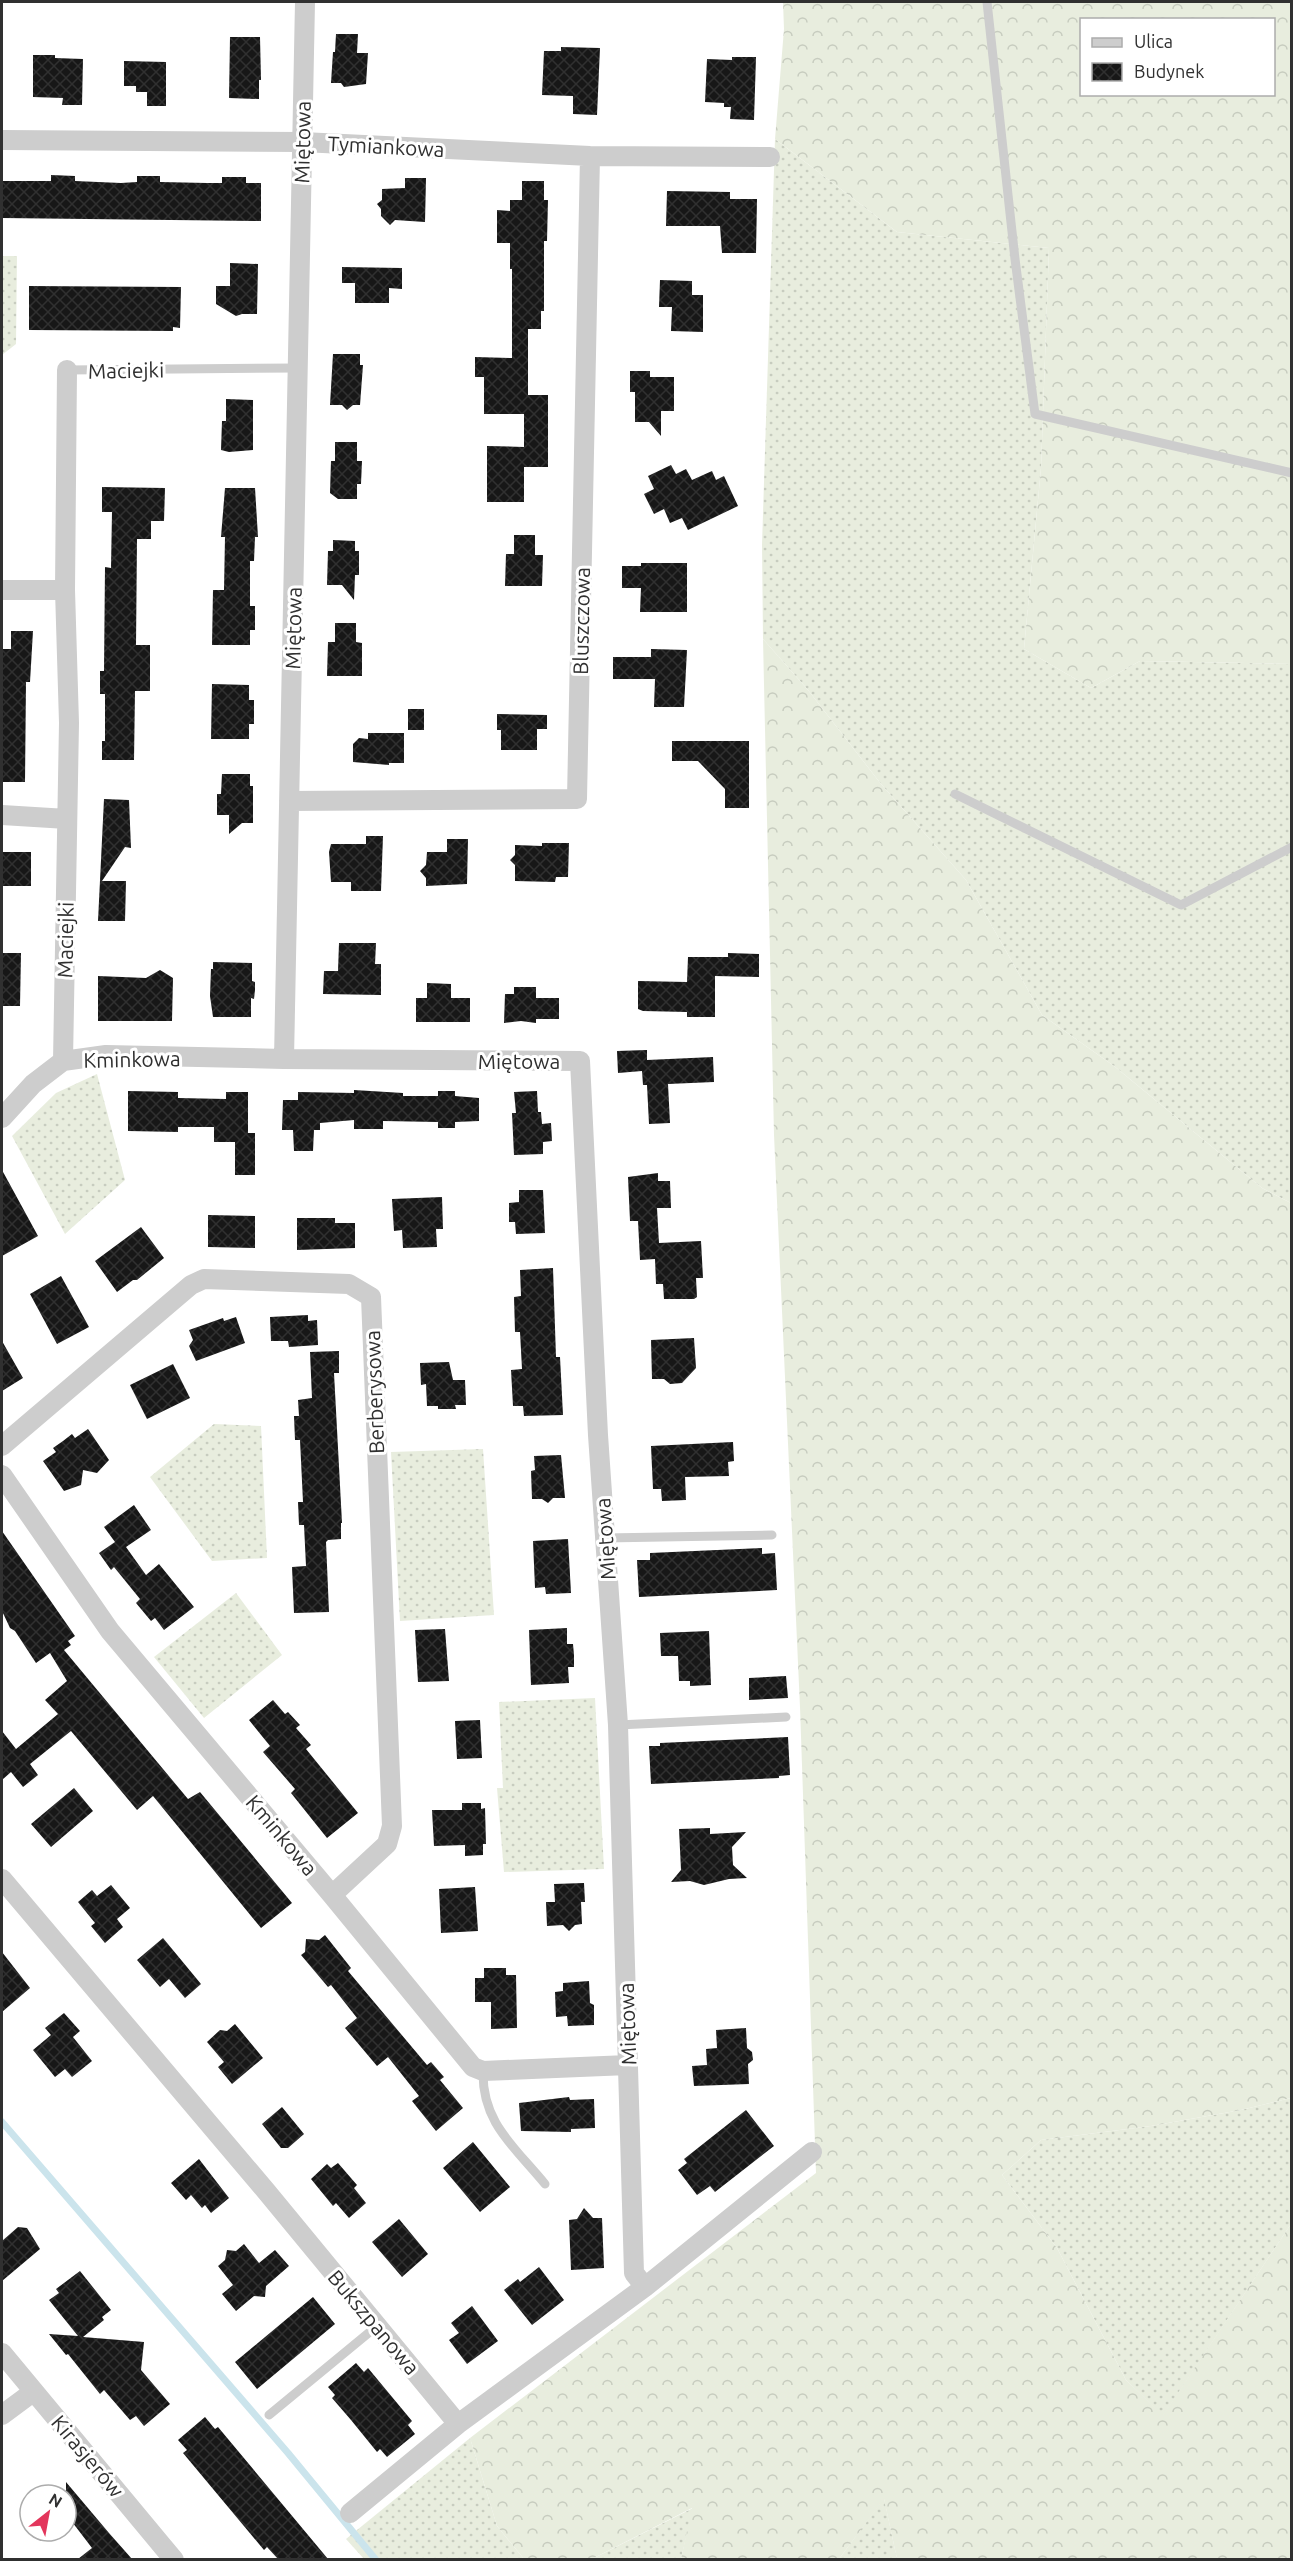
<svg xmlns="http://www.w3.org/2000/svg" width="1293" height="2561" viewBox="0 0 1293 2561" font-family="Ubuntu,sans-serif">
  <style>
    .grass { fill: url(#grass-dots) }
    .forest { fill: url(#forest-crowns); fill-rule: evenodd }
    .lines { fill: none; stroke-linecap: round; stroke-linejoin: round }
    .stream { stroke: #cbe4ec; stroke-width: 7 }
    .building { fill: url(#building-cross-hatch) }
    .service { stroke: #cdcdcd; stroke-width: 9 }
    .minor { stroke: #cdcdcd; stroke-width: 20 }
    .labels { text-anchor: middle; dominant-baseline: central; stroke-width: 6; stroke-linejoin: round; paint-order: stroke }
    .street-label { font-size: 21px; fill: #303030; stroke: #fff }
  </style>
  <defs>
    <pattern id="grass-dots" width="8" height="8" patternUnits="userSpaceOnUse" patternTransform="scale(1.5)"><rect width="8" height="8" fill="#e8edde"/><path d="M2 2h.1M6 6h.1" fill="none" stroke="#c7ccbf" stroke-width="1.8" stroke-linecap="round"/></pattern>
    <pattern id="forest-crowns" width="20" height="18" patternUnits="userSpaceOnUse" patternTransform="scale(1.5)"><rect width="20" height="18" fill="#e8edde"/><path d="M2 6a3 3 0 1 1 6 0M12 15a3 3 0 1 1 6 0" fill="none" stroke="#c7ccbf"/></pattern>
    <pattern id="building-cross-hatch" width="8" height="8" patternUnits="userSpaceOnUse" patternTransform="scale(1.5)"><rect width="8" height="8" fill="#171717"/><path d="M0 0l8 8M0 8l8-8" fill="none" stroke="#303030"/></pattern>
  </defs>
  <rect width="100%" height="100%" fill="#fff"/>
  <path class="grass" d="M775,139L897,232L1049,248L1041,468L1024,649L1091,688L1140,661L1291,664V1203L1262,1188L1114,1066L1042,1015L966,880L881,784L808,690L763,639L762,545Z
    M2,256H17L16,344L2,355Z
    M97,1074L125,1180L65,1234L12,1136L56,1093Z
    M214,1424L261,1426L267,1558L212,1561L150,1477Z
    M483,1449L494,1615L400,1621L391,1452Z
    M236,1593L282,1655L204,1718L154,1657Z
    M595,1698L604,1869L504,1872L497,1788H503L499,1702Z
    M1291,2098V2224L1163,2416L1126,2380L1057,2248L1002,2175L1041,2140L1151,2126L1241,2110Z
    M470,2438L497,2526L524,2559H364L346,2539Z
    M884,2498L897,2559H839Z
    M693,2508L681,2559H592Z"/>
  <path class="forest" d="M783,2H1291V664L1140,661L1091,688L1024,649L1041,468L1049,248L897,232L775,139L784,29ZM1082,20H1274V94H1082Z
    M763,639L808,690L881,784L966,880L1042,1015L1114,1066L1262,1188L1291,1203V2098L1241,2110L1151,2126L1041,2140L1002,2175L1057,2248L1126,2380L1163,2415L1291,2224V2559H897L884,2499L839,2559H681L692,2508L592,2559H524L497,2526L470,2438L816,2173L800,1707L774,1135Z"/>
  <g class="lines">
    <path class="stream" d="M2,2122L288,2453L376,2560"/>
  </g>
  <path class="building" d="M336,34H358L357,53H368L366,84L344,87L341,83H331L333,52H335Z
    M230,37H260L261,80H259V99L229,98Z
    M561,47L600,48L597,115L573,114V96L542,95L544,51H561Z
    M33,55H55V58L83,59L82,105H62L63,98L33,97Z
    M732,57H756L754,120L730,119L731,107H724V103L705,102L707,59L732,60Z
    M124,61L166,62V106H147V92H136V86H124Z
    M51,175L75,176V181L121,183L137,182V176H160V182L207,183H222V177H246V183H261V221L2,218V181H51Z
    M405,178H426L425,222L395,220L390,225L381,216V209L377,204L382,200V189L405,188Z
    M522,181H544V200H548L547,241H544V311H541V329H528V395H548V467H524V502H487V446L524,447V414H484V377H475V357L512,358V269H510V243H497V210L510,211V200H522Z
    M667,191L730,192V199H757L756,253H722L720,226H666Z
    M230,263L258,264L257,314H242L236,316L216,304V286H230Z
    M342,267L402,268V289L389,288V303H355V283H342Z
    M660,280L692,281V295H703V332L671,331L672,307H659Z
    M29,286L181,287L180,328L173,327V331L29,330Z
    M333,354H360V365H363L360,405H353L347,410L342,405H330Z
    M630,371H650V377H674V411H661V436L649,422H635V392H630Z
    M226,399L253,400V450L229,452L221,450L222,421H226Z
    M335,442H357V461H362L361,484H357V499H338L330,493L331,461H335Z
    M671,465L676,474L686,469L692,480L712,471L716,480L724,476L738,506L688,530L682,518L670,523L664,509L654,514L644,494L654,489L648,476Z
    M102,487L165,488L164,521H151V539H137L136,645H150V691H135L134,760H102V741H105V694H100V671H104L105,567L111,568L112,512H102Z
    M225,488H255L258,537H255L254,561H250V606H255V630H250V645H212L213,590H224L225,537H221Z
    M514,535H535V555H543L542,586H505L506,554H514Z
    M333,540L355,541V551H359V575H355L354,600L342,585H327L328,551H333Z
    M641,563H687V612H640L641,588H622V566H641Z
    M335,623H356V642L362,643V676H327L328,642H335Z
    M11,631H33L30,682H26L25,782H2V649H11Z
    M651,649L687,650L684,707H654L655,679H613V657H651Z
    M212,684L249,685V700H254V724H249V739H211Z
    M408,709H424V730H408Z
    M497,714L547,715V729H537V750H501V730H497Z
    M368,733H404V763H389V765L353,762V744L359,738L368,739Z
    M672,741H749V808H725V789L698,761H672Z
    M222,774H250V786H253V823H242L229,834V815H217V794H221Z
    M104,799L129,800L131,848L125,847L102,881H126L125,921H98Z
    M366,836H383L381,891H351V882H331L329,852L331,844H366Z
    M447,839H468L467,884L426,886V878L420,871L426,865L427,852H447Z
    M542,843H569L568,877H556L555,882L515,881V865L510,860L515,855V845L542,846Z
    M2,852H31V886H2Z
    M339,943H376L375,964H381V995L323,994L324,971H338Z
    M2,953H21L20,1006H2Z
    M728,953L759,954V977L715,976V1017H687V1012L643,1011L638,1009V981L687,982L688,957H728Z
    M213,962L252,963V981L255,982V990L254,999L251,998V1017H213L210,996L211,969H213Z
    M160,970L173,978L172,1021H98V976L146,978Z
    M427,983L451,984V998H470V1022H416V998H427Z
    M514,987H536V998H559V1019H536V1023L521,1021L504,1023L505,994H514Z
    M647,1050V1060L713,1057L714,1082L668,1084L670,1123L649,1124L647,1085H643L642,1071L618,1073L617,1051Z
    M354,1090L403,1093V1096H438V1091H455V1096L479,1098V1121L455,1122V1128H438V1122L383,1121V1129H354V1120L320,1123V1130H314L313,1151H294L293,1130H282L283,1100H298V1092L354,1093Z
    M128,1091L178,1092V1098L226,1099V1092H248V1133H255V1175H235V1142H214V1127H178V1132L128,1131Z
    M537,1091L538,1112H541L542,1124L551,1123L552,1141L543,1142V1154L514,1155L512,1113H516L514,1092Z
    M2,1170L38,1236L2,1256Z
    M658,1173V1181H670L671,1208H657L659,1243L701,1241L703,1278H696L697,1297L694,1299H664L663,1284H656L655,1259L640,1260L638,1221H630L628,1177Z
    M519,1190H543L545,1233L516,1234L515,1222H509V1203L519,1202Z
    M442,1197L443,1229H436L437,1247L403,1248L402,1230L394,1231L392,1199Z
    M208,1215L255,1216V1248L208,1247Z
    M297,1218H335V1223H355V1248L297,1250Z
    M141,1227L164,1258L137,1280H133L117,1292L95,1261Z
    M553,1268L556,1357H560L563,1415L524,1416L523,1406H513L511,1370L522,1369L520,1332H515L514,1297L521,1296L520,1270Z
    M61,1276L89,1327L57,1344L30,1294Z
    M308,1315V1321L317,1320L318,1345L289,1347L288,1341H271L270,1317Z
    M236,1317L245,1343L196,1361L189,1346L193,1340L189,1330L223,1318L224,1321Z
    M694,1338L696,1368L682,1383L670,1384L664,1379H652L651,1340Z
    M2,1341L23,1378L2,1391Z
    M339,1351V1373H334L342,1523H341V1539L328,1540L326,1542L329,1612L294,1613L292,1567L306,1566L304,1525H299L298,1502H303L300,1440H295L294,1416H299L298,1400L312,1398L310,1352Z
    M449,1362L453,1380H465L466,1405H455L456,1409H438V1406H427L426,1384L421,1385L420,1363Z
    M173,1364L190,1398L147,1419L130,1385Z
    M88,1429L109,1460L97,1473L83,1470L81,1485L64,1491L43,1461L56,1452L53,1448L63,1441L72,1434L75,1438Z
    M733,1442L734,1461L728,1462L729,1476L685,1477L686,1500L662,1501L661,1489H653L651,1446Z
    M561,1455L565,1498H553L548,1503L542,1499H532L531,1471L535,1470L534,1456Z
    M134,1505L151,1530L126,1547L146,1575L159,1564L194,1607L164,1630L155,1618L151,1621L136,1603L140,1599L114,1567L111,1570L99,1553L115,1542L104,1527Z
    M2,1531L75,1636L68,1641L71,1645L64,1650L188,1799L200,1792L292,1903L261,1928L153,1796L137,1810L71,1731L30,1764L38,1775L23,1787L11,1772L2,1780V1731L16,1749L58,1714L45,1700L67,1681L50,1653L36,1663L15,1631L10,1628L2,1611Z
    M568,1539L571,1593L546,1594L545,1587L535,1588L533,1541Z
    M762,1548V1554L775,1553L777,1590L639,1597L637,1560H650V1553Z
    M567,1628V1644H573L574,1655V1667H568L569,1683L531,1685L529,1630Z
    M445,1629L449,1681L418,1682L415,1630Z
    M709,1631L711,1685L690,1686V1681H679L678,1656H661L660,1633Z
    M786,1676L788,1698L749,1700V1678Z
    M273,1700L285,1714L288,1712L300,1725L296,1728L311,1745L306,1749L358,1813L327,1838L291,1793L295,1789L263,1752L270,1746L249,1720Z
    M480,1720L482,1758L457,1759L455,1721Z
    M788,1737L790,1775L779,1776V1778L651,1784L649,1746H660V1743Z
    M74,1788L93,1811L51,1847L31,1824Z
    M462,1803H481V1809L485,1808L486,1844H483V1855L465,1856V1845L434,1846L432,1810H462Z
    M710,1828V1834L746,1832L732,1847L733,1865L747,1878L729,1879L704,1885L690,1881L671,1882L681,1870L679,1829Z
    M584,1883L585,1902H581L582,1924L575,1925L569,1931L563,1925L547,1926L546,1902H555L554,1884Z
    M111,1885L130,1908L117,1919L123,1927L105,1943L91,1926L95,1923L78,1902L92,1890L97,1896Z
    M475,1887L478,1931L441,1933L439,1889Z
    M325,1935L351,1968L348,1971L427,2065L431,2062L444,2077L440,2080L463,2108L436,2131L412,2101L419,2096L388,2057L377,2066L345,2028L357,2018L331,1985L328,1987L301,1955L305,1952L306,1939L319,1940Z
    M163,1938L201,1984L185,1998L169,1979L160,1987L137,1960Z
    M2,1952L30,1988L2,2012Z
    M484,1968H506V1975H516L517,2028L491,2029V2002H475V1978H484Z
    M589,1981L590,2003L594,2005V2025L568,2026L567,2016L556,2017L555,1992L563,1991V1983Z
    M64,2013L80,2031L73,2037L92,2061L72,2077L65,2069L55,2077L33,2050L51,2035L45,2028Z
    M235,2024L263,2058L232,2084L218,2067L224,2062L207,2042L220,2030L227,2031Z
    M746,2028L747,2048L752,2052L753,2060L748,2064L749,2084L694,2086L692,2066L707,2065L706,2049L717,2048L716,2030Z
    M569,2097L570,2100L594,2099L595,2128L571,2129V2132L521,2131L519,2103Z
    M282,2107L304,2134L288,2148H281L262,2124Z
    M746,2110L774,2146L715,2192L710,2186L697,2195L678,2170L687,2163L684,2159Z
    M473,2142L510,2187L480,2212L443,2168Z
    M199,2159L229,2198L211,2213L205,2205L202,2208L191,2195L186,2200L171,2183Z
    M338,2163L357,2185L354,2188L366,2203L349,2218L336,2203L333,2206L311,2179L327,2164L331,2168Z
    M584,2208L593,2218H602L604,2268L571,2270L569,2220L577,2219Z
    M399,2219L428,2254L402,2277L372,2242Z
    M18,2227L27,2228L40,2249L2,2281V2241Z
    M244,2244L259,2263L275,2250L289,2266L266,2286L265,2297L254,2296L236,2311L222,2294L233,2285L218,2266L225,2260L227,2250L236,2251Z
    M539,2267L564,2300L532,2325L504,2290L518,2279L520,2282Z
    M80,2271L111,2310L102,2317L104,2320L83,2337L144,2342L141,2370L170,2404L144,2426L136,2416L130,2420L104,2390L100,2394L68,2354L66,2355L49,2334L78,2336L49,2300L59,2293L56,2289Z
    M313,2297L335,2324L257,2389L235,2362Z
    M472,2306L498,2341L467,2364L449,2340L459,2333L451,2323Z
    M356,2363L364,2372L368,2368L412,2421L408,2425L415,2434L387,2457L380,2449L377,2452L351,2420L332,2398L335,2395L328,2387Z
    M205,2417L215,2429L218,2427L328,2559H278L267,2547L264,2550L183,2453L187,2450L178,2440Z
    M66,2482L109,2533L132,2559H78L92,2548L66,2514Z"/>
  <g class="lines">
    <path class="service" d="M987,2L1015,259L1035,414L1292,473
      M67,370L297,368
      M955,794L1181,905L1292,847
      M605,1538L772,1535
      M618,1725L786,1717
      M483,2071C482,2123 514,2146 545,2184
      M269,2415L377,2326"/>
    <path class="minor" d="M305,2L284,1059L580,1061L598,1435L618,1725L634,2273L645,2287
      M2,140L302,142L590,156L770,157
      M2,590H65
      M289,801L577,799L590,156
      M2,815L67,819
      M63,1061L69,723L65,590L67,370
      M2,1118L33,1084L63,1061L106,1055L284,1059
      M2,1446L191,1285L204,1279L349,1284L371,1297L392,1826L387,1844L332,1895
      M2,1475L110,1631L332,1895L473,2067L483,2071L628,2065
      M2,1879L266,2191L458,2424L645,2287L812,2152
      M2,2353L174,2560
      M2,2415L33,2392
      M350,2513L458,2424"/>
  </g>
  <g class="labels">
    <g class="street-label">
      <text transform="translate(302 142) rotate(-89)">Miętowa</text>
      <text transform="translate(386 146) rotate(3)">Tymiankowa</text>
      <text transform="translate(126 370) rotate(-1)">Maciejki</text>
      <text transform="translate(581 621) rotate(-89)">Bluszczowa</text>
      <text transform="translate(293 628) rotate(-89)">Miętowa</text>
      <text transform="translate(65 940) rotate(-89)">Maciejki</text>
      <text transform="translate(132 1059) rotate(-1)">Kminkowa</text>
      <text x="519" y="1061">Miętowa</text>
      <text transform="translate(374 1392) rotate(-92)">Berberysowa</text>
      <text transform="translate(605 1539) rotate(-94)">Miętowa</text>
      <text transform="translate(282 1835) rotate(50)">Kminkowa</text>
      <text transform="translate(627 2024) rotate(-92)">Miętowa</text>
      <text transform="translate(374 2322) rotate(50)">Bukszpanowa</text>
      <text transform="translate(88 2456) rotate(50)">Kirasjerów</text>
    </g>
  </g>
  <rect width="1293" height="2561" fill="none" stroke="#303030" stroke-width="6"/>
  <rect x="1080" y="18" width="195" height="78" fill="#ffffff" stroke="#acacac" stroke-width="1.5"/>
  <rect x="1092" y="38" width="30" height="9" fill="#cdcdcd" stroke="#acacac" stroke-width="1.5"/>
  <text x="1134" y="48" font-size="18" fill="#303030">Ulica</text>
  <rect x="1092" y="63" width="30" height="18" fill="url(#building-cross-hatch)" stroke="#acacac" stroke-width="1.5"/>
  <text x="1134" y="78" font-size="18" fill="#303030">Budynek</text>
  <g transform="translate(48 2513) rotate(31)"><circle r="28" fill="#ffffff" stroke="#acacac" stroke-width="1.5"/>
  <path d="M0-4.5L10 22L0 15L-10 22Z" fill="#e3365c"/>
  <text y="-9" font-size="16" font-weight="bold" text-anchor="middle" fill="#303030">N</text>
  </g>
</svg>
